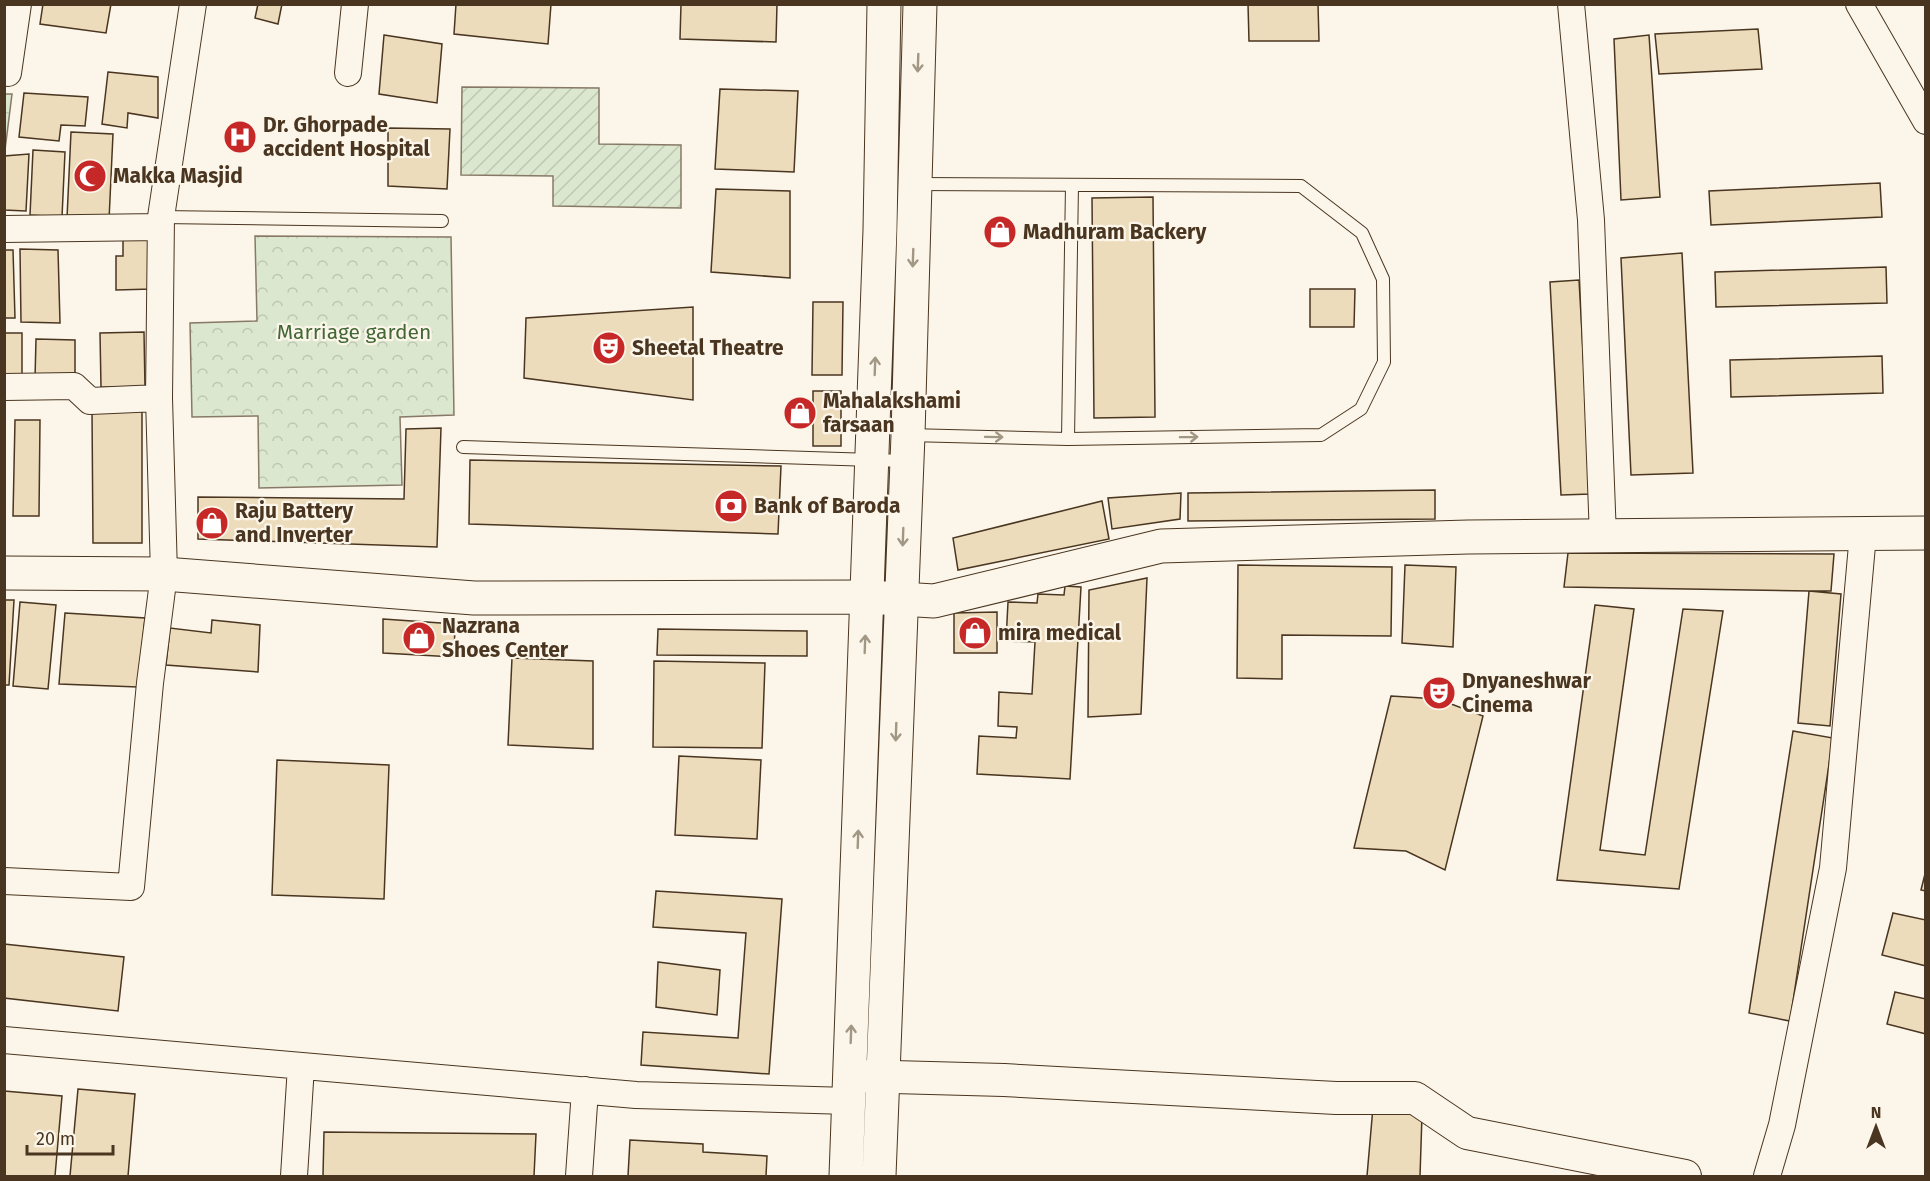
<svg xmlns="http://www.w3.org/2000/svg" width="1930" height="1181" viewBox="0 0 1930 1181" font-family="'Fira Sans',sans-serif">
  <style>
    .park { fill: url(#park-crowns); stroke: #887966; stroke-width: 1.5 }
    .garden { fill: url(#garden-furrows); stroke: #887966; stroke-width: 1.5 }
    .building { fill: #ecdcbc; stroke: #4a3520; stroke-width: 1.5 }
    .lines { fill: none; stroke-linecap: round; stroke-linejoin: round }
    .service-casing { stroke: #4a3520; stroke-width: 14 }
    .minor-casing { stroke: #4a3520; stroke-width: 28 }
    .tertiary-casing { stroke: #4a3520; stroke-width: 34 }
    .secondary-casing { stroke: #4a3520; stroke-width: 35 }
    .trunk-casing { stroke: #4a3520; stroke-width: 35 }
    .service { stroke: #fbf6e9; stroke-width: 12 }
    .minor { stroke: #fbf6e9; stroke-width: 26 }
    .tertiary { stroke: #fbf6e9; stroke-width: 32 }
    .secondary { stroke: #fbf6e9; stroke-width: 33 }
    .trunk { stroke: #fbf6e9; stroke-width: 33 }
    .oneway { stroke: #a29684 }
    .labels { text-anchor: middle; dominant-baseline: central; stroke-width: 4.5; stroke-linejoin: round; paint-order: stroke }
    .poi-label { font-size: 21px; font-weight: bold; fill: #4a3520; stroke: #fbf6e9; text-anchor: start }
    .park-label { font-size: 21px; fill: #436837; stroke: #fbf6e9 }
  </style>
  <defs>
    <pattern id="park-crowns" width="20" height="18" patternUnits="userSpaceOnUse" patternTransform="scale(1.5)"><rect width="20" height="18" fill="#dce7d0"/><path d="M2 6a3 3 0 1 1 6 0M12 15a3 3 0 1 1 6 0" fill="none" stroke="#bec7b2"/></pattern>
    <pattern id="garden-furrows" width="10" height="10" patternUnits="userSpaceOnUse" patternTransform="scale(1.5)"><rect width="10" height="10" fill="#dce7d0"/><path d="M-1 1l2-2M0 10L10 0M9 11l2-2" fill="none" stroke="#bec7b2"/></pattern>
  </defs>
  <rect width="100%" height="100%" fill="#fbf6e9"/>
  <path class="park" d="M4,94H12L5,150H4Z
    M255,236L451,237L454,415L400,417L402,485L259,488L258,416L192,417L190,323L257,321Z"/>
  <path class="garden" d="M462,87L599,88V144L681,145V208L553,206V176L461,175Z"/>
  <path class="building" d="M43,4H111L106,33L40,24Z
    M258,4H282L278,24L255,18Z
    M456,4H551L548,44L454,34Z
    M681,4H777L776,42L680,39Z
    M1248,4H1318L1319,41H1249Z
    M1758,29L1762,69L1659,74L1655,34Z
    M384,35L442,44L437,103L379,94Z
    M1649,35L1660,197L1621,200L1614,39Z
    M108,72L158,77V118L128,113L127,128L102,124Z
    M720,89L798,91L794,172L715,169Z
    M24,93L88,97L85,126L61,125L59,141L19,137Z
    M388,128L450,129L447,189L388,186Z
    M71,132L113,134L109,220L67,218Z
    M33,150L65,152L62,217L30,215Z
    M29,154L26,211L4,210V156Z
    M1880,183L1882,217L1711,225L1709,191Z
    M716,189L790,191V278L711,272Z
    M1153,197L1155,417L1094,418L1092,198Z
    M123,239H151L152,289L116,290V256H123Z
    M20,249L58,250L60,323L21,322Z
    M4,250H13L15,318H4Z
    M1682,253L1693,473L1631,475L1621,258Z
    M1886,267L1887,303L1716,307L1715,272Z
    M1579,280L1591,494L1561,495L1550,282Z
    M1310,289H1355L1354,327H1310Z
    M813,302H843L842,375H812Z
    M693,307V400L524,378L526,318Z
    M144,332L145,388L101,387L100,333Z
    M4,333H22V379H4Z
    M36,339L75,340V380L35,379Z
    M1882,356L1883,393L1731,397L1730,360Z
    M813,391H841V446H813Z
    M92,411H142V543H93Z
    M15,420H40L39,516H13Z
    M441,428L437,547L198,539V497L404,499L406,429Z
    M470,460L781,466L778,534L469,524Z
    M1435,490V519L1188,521V493Z
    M1181,493L1180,519L1112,529L1108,498Z
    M1102,501L1109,539L958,570L953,538Z
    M1568,553L1834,554L1831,591H1809L1564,587Z
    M1238,565L1392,567L1391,636L1282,635V679L1237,678Z
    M1405,565L1456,567L1453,647L1402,643Z
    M1147,578L1141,714L1088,717L1089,590Z
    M1065,586L1081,587L1070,779L977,774L979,736L1016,738L1017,727L998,726L999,692L1032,694L1035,642L1006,641L1008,602L1037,603L1038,594L1064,595Z
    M1809,591L1841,594L1830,726L1798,723Z
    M4,600H14L9,685H4Z
    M20,602L56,605L48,689L13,686Z
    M1595,605L1634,609L1600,850L1645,855L1683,609L1723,611L1679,889L1557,880Z
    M997,612V653H954V613Z
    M65,613L145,618L138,687L59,684Z
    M383,619L455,624L454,657L383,653Z
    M212,620L260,625L258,672L166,665L170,628L211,633Z
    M658,629L807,631V656L657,655Z
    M512,658L593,661V749L508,745Z
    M654,661L765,663L762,748L653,747Z
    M1391,696L1438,699L1483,716L1445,870L1406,851L1354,848Z
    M1793,731L1833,738L1790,1021L1749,1013Z
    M679,756L761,760L757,839L675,835Z
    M277,760L389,765L384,899L272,895Z
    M1926,870V891L1921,890Z
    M656,891L782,899L769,1074L641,1065L643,1032L738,1038L746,933L653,927Z
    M1893,913L1926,920V966L1882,955Z
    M4,944L124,957L118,1011L4,998Z
    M658,962L720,970L717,1015L656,1007Z
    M1895,992L1926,999V1034L1887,1024Z
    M78,1089L135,1094L128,1176H70Z
    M4,1091L62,1096L55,1176H4Z
    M1373,1107L1422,1115L1420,1176H1367Z
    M324,1132L536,1134L534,1176H323Z
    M630,1140L703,1144V1152L767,1156L766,1176H628Z"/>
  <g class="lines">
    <g class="service-casing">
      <path id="service" d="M161,217L442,221
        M908,435L1068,439L1321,435L1361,409L1384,362L1383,279L1362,233L1301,186L915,184
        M1068,439L1072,185
        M463,447L905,461"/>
    </g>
    <g class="minor-casing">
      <path id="minor" d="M1571,4L1591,220L1603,537
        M1859,4L1926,121
        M8,73L18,4
        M348,73L355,4
        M4,229L160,227
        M4,387L74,386L90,401L159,398
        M4,881L131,887L150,683L164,574L159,398L161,217L193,4
        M4,1040L636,1095L849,1101
        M294,1176L301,1066
        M579,1176L585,1090
        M1767,1176L1782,1125L1833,868L1863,534"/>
    </g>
    <g class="tertiary-casing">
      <path id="tertiary" d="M856,1076L1004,1080L1336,1098H1415L1467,1133L1685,1176"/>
    </g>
    <g class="secondary-casing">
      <path id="secondary" d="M4,573L164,574L474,598L867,597L934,601L1161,546L1468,537L1926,533"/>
    </g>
    <g class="trunk-casing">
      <path id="trunk" d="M846,1176L880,230L884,4
        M879,1176L908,435L920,4"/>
    </g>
    <use href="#service" class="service"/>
    <use href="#minor" class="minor"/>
    <use href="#tertiary" class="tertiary"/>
    <use href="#secondary" class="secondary"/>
    <use href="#trunk" class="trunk"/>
  </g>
  <defs><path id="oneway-shaft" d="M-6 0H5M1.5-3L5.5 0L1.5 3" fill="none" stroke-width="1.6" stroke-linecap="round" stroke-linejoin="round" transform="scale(1.5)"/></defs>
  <g class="oneway">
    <use href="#oneway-shaft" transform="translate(918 63) rotate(92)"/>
    <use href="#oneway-shaft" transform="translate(913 258) rotate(92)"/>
    <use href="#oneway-shaft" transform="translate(875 366) rotate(-88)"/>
    <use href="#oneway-shaft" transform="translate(994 437) rotate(1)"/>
    <use href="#oneway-shaft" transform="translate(1189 437) rotate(-1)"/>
    <use href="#oneway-shaft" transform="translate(903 537) rotate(92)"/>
    <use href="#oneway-shaft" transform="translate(865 644) rotate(-88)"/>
    <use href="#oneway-shaft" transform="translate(896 732) rotate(92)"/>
    <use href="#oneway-shaft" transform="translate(858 839) rotate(-88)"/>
    <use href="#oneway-shaft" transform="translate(851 1034) rotate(-88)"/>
  </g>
  <defs>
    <g id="hospital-disc" transform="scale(1.725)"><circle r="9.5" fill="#c62828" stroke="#fbf6e9"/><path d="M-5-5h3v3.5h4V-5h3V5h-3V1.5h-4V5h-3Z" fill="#fff"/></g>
    <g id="mosque-disc" transform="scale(1.725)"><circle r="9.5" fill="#c62828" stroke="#fbf6e9"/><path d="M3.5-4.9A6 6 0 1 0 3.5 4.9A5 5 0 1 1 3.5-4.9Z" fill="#fff"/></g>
    <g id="shop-disc" transform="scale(1.725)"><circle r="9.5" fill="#c62828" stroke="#fbf6e9"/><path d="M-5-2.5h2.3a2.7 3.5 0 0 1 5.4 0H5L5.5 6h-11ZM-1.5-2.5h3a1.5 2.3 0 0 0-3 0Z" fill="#fff"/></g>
    <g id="theatre-disc" transform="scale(1.725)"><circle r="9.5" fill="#c62828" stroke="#fbf6e9"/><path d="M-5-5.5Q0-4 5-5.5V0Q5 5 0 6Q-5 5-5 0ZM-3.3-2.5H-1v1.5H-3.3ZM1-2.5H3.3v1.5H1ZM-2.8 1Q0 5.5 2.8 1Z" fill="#fff"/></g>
    <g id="bank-disc" transform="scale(1.725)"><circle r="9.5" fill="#c62828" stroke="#fbf6e9"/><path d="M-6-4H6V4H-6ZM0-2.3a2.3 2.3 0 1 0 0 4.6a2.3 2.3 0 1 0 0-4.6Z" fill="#fff"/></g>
  </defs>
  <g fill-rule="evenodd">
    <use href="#hospital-disc" x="240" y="137"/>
    <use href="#mosque-disc" x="90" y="176"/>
    <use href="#shop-disc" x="1000" y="232"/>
    <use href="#theatre-disc" x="609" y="348"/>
    <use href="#shop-disc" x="800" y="413"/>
    <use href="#bank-disc" x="731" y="506"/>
    <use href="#shop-disc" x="212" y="523"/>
    <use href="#shop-disc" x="975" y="633"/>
    <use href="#shop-disc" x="419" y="638"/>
    <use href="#theatre-disc" x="1439" y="693"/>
  </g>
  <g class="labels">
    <g class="poi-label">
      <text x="263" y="125">Dr. Ghorpade<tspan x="263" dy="24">accident Hospital</tspan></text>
      <text x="113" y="176">Makka Masjid</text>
      <text x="1023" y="232">Madhuram Backery</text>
      <text x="632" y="348">Sheetal Theatre</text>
      <text x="823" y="401">Mahalakshami<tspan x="823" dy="24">farsaan</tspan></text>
      <text x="754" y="506">Bank of Baroda</text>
      <text x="235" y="511">Raju Battery<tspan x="235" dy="24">and Inverter</tspan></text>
      <text x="442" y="626">Nazrana<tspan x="442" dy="24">Shoes Center</tspan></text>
      <text x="998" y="633">mira medical</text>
      <text x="1462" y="681">Dnyaneshwar<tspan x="1462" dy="24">Cinema</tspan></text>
    </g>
    <g class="park-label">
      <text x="354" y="332">Marriage garden</text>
    </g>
  </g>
  <rect width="1930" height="1181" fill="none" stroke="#4a3520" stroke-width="12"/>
  <g transform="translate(1876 1127)" stroke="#fbf6e9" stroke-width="4.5" paint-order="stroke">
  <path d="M0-4.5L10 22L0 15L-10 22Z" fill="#4a3520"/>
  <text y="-9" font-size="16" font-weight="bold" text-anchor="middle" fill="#4a3520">N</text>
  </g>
  <path d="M27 1145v9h86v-9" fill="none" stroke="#4a3520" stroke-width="3"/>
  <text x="36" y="1145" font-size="18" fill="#4a3520" stroke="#fbf6e9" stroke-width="4.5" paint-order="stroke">20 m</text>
</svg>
